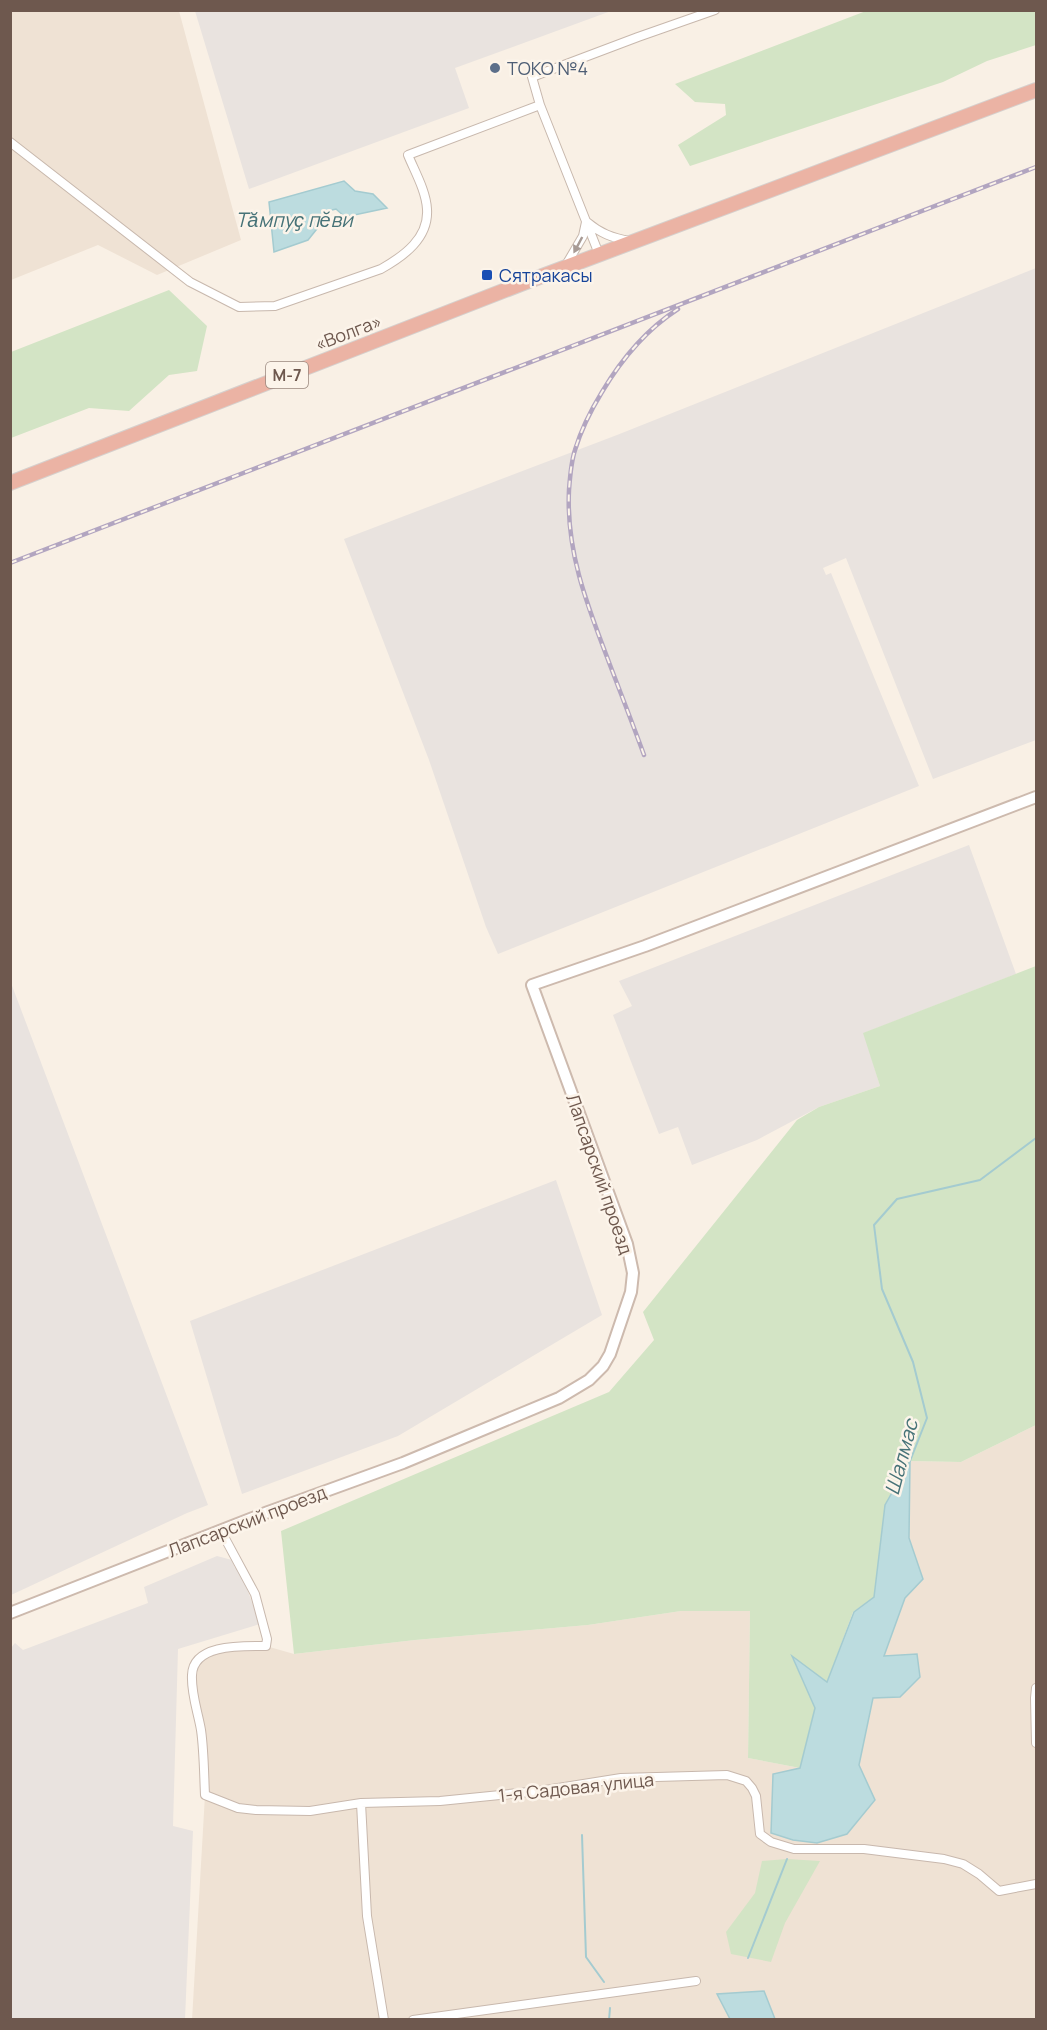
<svg xmlns="http://www.w3.org/2000/svg" width="1047" height="2030" viewBox="0 0 1047 2030" font-family="Manrope,sans-serif">
  <style>
    .residential { fill: #efe2d4 }
    .industrial { fill: #e9e3df }
    .green { fill: #d3e4c5 }
    .water { fill: #bcdcdf; stroke: #a4cbd0; stroke-width: 1.5 }
    .lines { fill: none; stroke-linecap: round; stroke-linejoin: round }
    .stream { stroke: #a4cbd0; stroke-width: 2 }
    .street-casing { stroke: #c8b8ad; stroke-width: 10 }
    .secondary-casing { stroke: #cdbaae; stroke-width: 14 }
    .highway-casing { stroke: #d6d0cd; stroke-width: 16 }
    .street { stroke: #fff; stroke-width: 8 }
    .secondary { stroke: #fff; stroke-width: 10 }
    .highway { stroke: #ebb3a4; stroke-width: 14 }
    .rail-casing { stroke: #b2a5c0; stroke-width: 4.5 }
    .rail { stroke: #fcf4ea; stroke-width: 2; stroke-dasharray: 7; stroke-linecap: butt }
    .oneway { fill: #a89b95 }
    .service-dot { fill: #5c6f8a; stroke: #fcf4ea; stroke-width: 2 }
    .transit-dot { fill: #1a4fb4; stroke: #fcf4ea; stroke-width: 2 }
    .labels { text-anchor: middle; dominant-baseline: central; stroke-width: 5; stroke-linejoin: round; paint-order: stroke }
    .shield { fill: #fcf4ea; stroke: #99877d; stroke-width: 1.5 }
    .shield-label { font-size: 16px; font-weight: bold; fill: #6e584e }
    .service-label { font-size: 18px; fill: #4e5e75; stroke: #fcf4ea; text-anchor: start }
    .transit-label { font-size: 18px; fill: #164399; stroke: #fcf4ea; text-anchor: start }
    .street-label { font-size: 18px; fill: #6e584e; stroke: #fcf4ea }
    .water-label { font-size: 20px; font-style: italic; fill: #477378; stroke: #fcf4ea }
  </style>
  <rect width="100%" height="100%" fill="#f9f0e5"/>
  <path class="residential" d="M11,11H179L241,240L157,275L98,245L11,280Z
    M1036,1425V2019L192,2020L205,1795L194,1667L213,1650L266,1646L294,1654L415,1640L588,1625L681,1611H750L748,1758L800,1768L859,1765L873,1698L900,1696L884,1656L905,1598L922,1579L909,1538L910,1461L961,1462Z"/>
  <path class="industrial" d="M195,11V10L611,11L455,68L469,108L249,189Z
    M1036,268V740L933,779L846,558L823,568L826,575L831,573L919,786L498,954L486,927L429,760L344,539L617,435Z
    M969,845L1016,974L864,1033L880,1086L819,1107L757,1140L692,1165L678,1127L659,1134L613,1015L632,1006L619,981Z
    M11,983L208,1505L187,1513L11,1595Z
    M556,1180L602,1315L398,1436L242,1494L190,1321Z
    M217,1556L232,1560L235,1568L239,1567L260,1624L178,1649L173,1826L193,1831L185,2019L11,2020V1648L15,1643L23,1650L148,1603L144,1587Z"/>
  <path class="green" d="M866,11H1036V45L987,61L943,82L690,166L678,145L726,115L725,104L695,102L675,84Z
    M169,290L207,326L197,371L169,375L129,411L89,408L11,438V352Z
    M1036,966V1425L961,1462L910,1461L885,1505L874,1597L853,1612L827,1682L792,1657L815,1708L800,1768L748,1758L750,1611H681L588,1625L415,1640L294,1654L281,1531L609,1392L654,1340L643,1312L797,1120L819,1107L880,1086L863,1033Z
    M787,1859L820,1861L785,1923L771,1962L731,1954L726,1932L755,1893L762,1861Z"/>
  <path class="water" d="M344,181L355,191L373,194L387,208L345,217L336,209L332,210L308,240L274,252L269,202Z
    M910,1461L909,1538L923,1579L905,1598L884,1656L917,1654L920,1677L900,1697L873,1698L859,1765L875,1800L847,1834L817,1843L793,1840L771,1833L773,1774L800,1768L815,1708L792,1656L827,1682L854,1612L874,1597L885,1505Z
    M764,1991L775,2019H730L717,1994Z"/>
  <g class="lines">
    <path class="stream" d="M910,1461L927,1418L913,1362L882,1289L874,1225L897,1199L980,1180L1036,1138
      M582,1835L586,1957L604,1982
      M748,1958L787,1859
      M609,2020L610,2008"/>
    <g class="street-casing">
      <path id="street" d="M10,142L190,282L239,307L275,306L381,269C404,256 429,238 427,209C426,191 415,172 408,155L540,105
        M587,222C600,233 612,238 630,241
        M599,254L540,105L532,77L638,37L715,10
        M566,265L583,236L586,222
        M221,1531L255,1594L267,1639L266,1646C244,1646 193,1643 192,1675C191,1694 198,1712 201,1730C204,1751 204,1774 205,1795L238,1808L256,1810L310,1811L361,1803L440,1801L539,1791L621,1778L727,1775L746,1781L752,1788L756,1796L760,1834L771,1842L794,1849H864L944,1859L963,1864L979,1874L999,1891L1036,1884
        M1036,1688L1035,1698L1036,1743
        M361,1803L367,1916L384,2020
        M413,2020L696,1981"/>
    </g>
    <g class="secondary-casing">
      <path id="secondary" d="M10,1613L268,1512L403,1463L559,1398L589,1380L603,1366L610,1354L631,1292L633,1273L627,1244L532,985L645,946L1036,797"/>
    </g>
    <g class="highway-casing">
      <path id="highway" d="M10,483L521,284L1036,90"/>
    </g>
    <use href="#street" class="street"/>
    <use href="#secondary" class="secondary"/>
    <use href="#highway" class="highway"/>
    <g class="rail-casing">
      <path id="rail" d="M10,563L1036,167
        M644,755C632,722 619,689 607,657C586,602 566,550 569,490C570,477 571,462 575,450C581,430 591,410 602,392C621,360 647,329 678,309"/>
    </g>
    <use href="#rail" class="rail"/>
  </g>
  <defs><path id="oneway-solid" d="M-6-.8H1V-3.2L6.5 0L1 3.2V.8H-6Z" transform="scale(1.5)"/></defs>
  <use class="oneway" href="#oneway-solid" transform="translate(578 245) rotate(118)"/>
  <circle class="service-dot" cx="495" cy="68" r="6"/>
  <rect class="transit-dot" x="481" y="269" width="12" height="12" rx="3"/>
  <g class="labels">
    <rect class="shield" x="266" y="362" width="42" height="26" rx="4.5"/>
    <g class="shield-label">
      <text x="287" y="375">М-7</text>
    </g>
    <g class="service-label">
      <text x="507" y="68">ТОКО №4</text>
    </g>
    <g class="transit-label">
      <text x="499" y="275">Сятракасы</text>
    </g>
    <g class="street-label">
      <text transform="translate(348 332) rotate(-21)">«Волга»</text>
      <text transform="translate(600 1174) rotate(71)">Лапсарский проезд</text>
      <text transform="translate(247 1521) rotate(-21)">Лапсарский проезд</text>
      <text transform="translate(576 1787) rotate(-6)">1-я Садовая улица</text>
    </g>
    <g class="water-label">
      <text x="294" y="219">Тӑмпуҫ пӗви</text>
      <text transform="translate(901 1457) rotate(-75)">Шалмас</text>
    </g>
  </g>
  <rect width="1047" height="2030" fill="none" stroke="#6e584e" stroke-width="24"/>
</svg>
